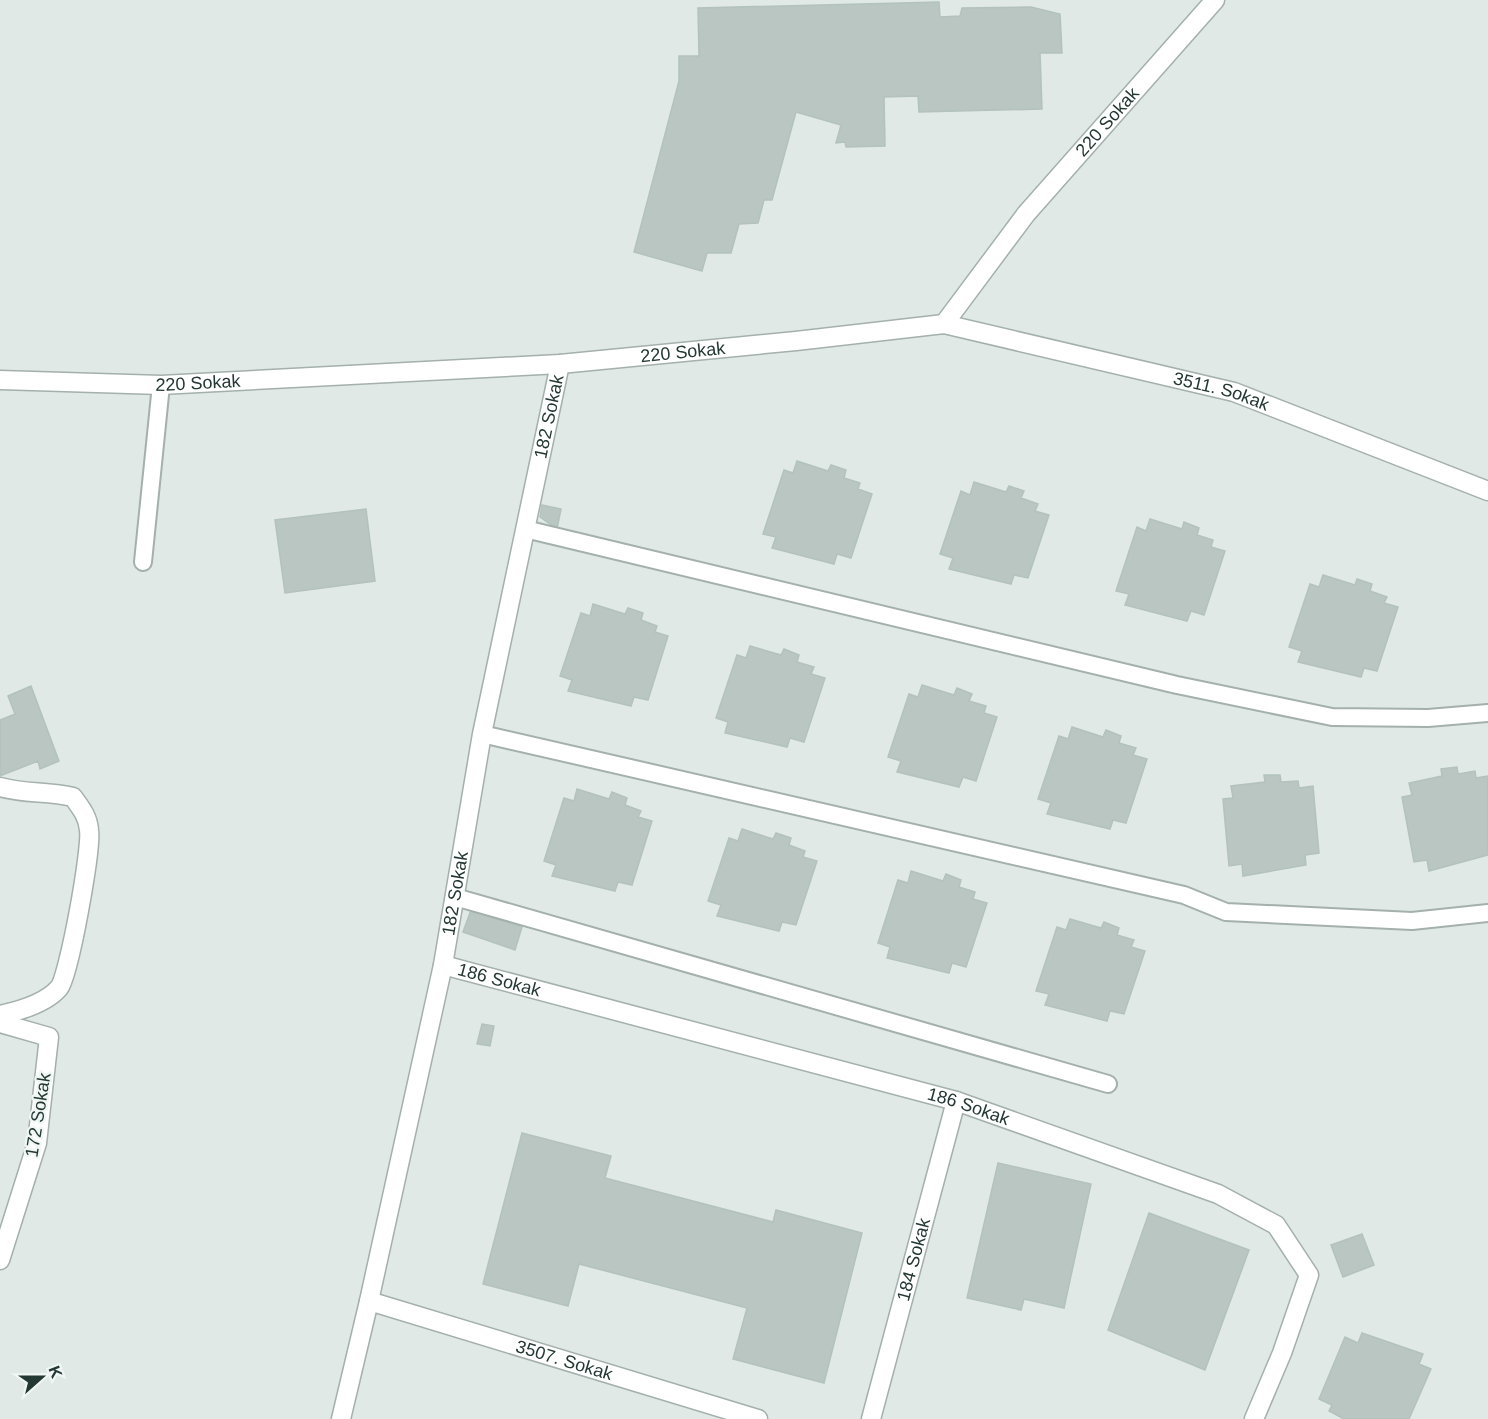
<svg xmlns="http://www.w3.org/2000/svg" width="1488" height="1419" viewBox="0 0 1488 1419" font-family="Arial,sans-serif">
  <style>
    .building { fill: #b9c6c2; stroke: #b3c2bd; stroke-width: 1.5 }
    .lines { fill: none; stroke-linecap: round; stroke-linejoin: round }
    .lane-casing { stroke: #a4b0ac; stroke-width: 20 }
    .street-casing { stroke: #a4b0ac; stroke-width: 21 }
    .lane { stroke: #fff; stroke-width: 16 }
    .street { stroke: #fff; stroke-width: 18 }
    .labels { text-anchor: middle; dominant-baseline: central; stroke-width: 4.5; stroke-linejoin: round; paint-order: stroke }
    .street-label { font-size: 18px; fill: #233733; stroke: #f0f6f3 }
  </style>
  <rect width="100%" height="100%" fill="#e0e9e5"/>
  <path class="building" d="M939,2L940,17L960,16L962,8L1031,7L1060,14L1062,53H1040L1042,109L919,112L918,96L884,97L885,146L846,147L845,142L836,143L841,125L796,112L772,200H764L758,223L739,224L731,253H707L702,271L634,252L679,81V56H699L698,8Z
    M797,461L828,471L831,465L846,470L844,478L860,483L858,489L872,494L851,558L837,554L834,564L772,548L776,537L763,534L784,470L793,473Z
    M974,482L1006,492L1009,486L1024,491L1021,498L1038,504L1035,511L1049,515L1028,578L1014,575L1011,584L949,569L953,558L940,554L961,491L970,495Z
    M542,505L561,509L557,529L540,517Z
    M366,509L375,581L285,593L275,520Z
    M1150,519L1182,529L1184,522L1199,528L1197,535L1213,540L1211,547L1225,551L1204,615L1191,611L1187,621L1125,605L1129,594L1116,591L1137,527L1146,531Z
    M1323,575L1355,585L1357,579L1372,584L1370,591L1387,597L1384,603L1398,607L1377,671L1364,668L1361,677L1298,662L1302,651L1289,647L1310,584L1319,587Z
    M593,604L625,614L628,608L643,613L641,620L657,626L655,632L668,636L648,700L634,697L631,706L568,691L572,680L560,676L581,613L590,616Z
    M750,646L781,655L784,649L799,655L797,662L814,667L811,674L825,678L804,742L790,738L787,747L725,733L728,722L716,718L737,655L746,658Z
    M922,685L954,695L957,688L972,694L969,701L986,706L984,713L997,717L976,781L963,777L959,787L897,772L901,761L888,757L909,694L918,697Z
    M31,686L59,761L40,769L38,761L0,776V720L15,714L8,696Z
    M1072,727L1103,737L1106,730L1121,736L1119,743L1136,748L1133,755L1147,759L1126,823L1113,820L1110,829L1047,814L1051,803L1038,799L1059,736L1068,739Z
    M1457,767L1458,774L1475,771L1476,778L1488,776V855L1429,871L1427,860L1414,862L1402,797L1412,795L1409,783L1442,776L1441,769Z
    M1264,775H1280L1281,782L1298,781L1299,788L1313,786L1319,853L1305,855L1306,865L1243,876L1242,864L1229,866L1223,799L1233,798L1231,786L1265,782Z
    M577,789L609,799L612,792L627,798L625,805L641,811L638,817L652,821L632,885L618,882L615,891L552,876L556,865L544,861L564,798L574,801Z
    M742,829L773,839L776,833L791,838L789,845L805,851L803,857L817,861L796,925L782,922L779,931L717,916L721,905L708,901L729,838L738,841Z
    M911,871L943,881L946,874L961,880L959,887L975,892L973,899L987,903L966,967L952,963L949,973L887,958L890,947L878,943L898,880L908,883Z
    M471,910L522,927L515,950L463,932Z
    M1070,919L1101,928L1104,922L1119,928L1117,935L1134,940L1131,947L1145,951L1124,1014L1110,1011L1107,1021L1045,1005L1049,994L1036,991L1057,927L1066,930Z
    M482,1024L494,1026L490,1046L477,1044Z
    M522,1133L611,1156L605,1178L773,1222L776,1210L862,1233L824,1383L733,1359L747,1308L579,1264L568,1306L483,1284Z
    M998,1163L1091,1184L1064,1308L1024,1299L1021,1310L967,1298Z
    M1149,1213L1249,1250L1205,1370L1108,1330Z
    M1362,1234L1374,1265L1343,1277L1331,1245Z
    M1362,1333L1423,1354L1419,1364L1431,1369L1409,1419H1344L1329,1411L1332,1405L1319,1399L1345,1337L1358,1343Z"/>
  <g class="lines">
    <g class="lane-casing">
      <path id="lane" d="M525,529L1177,685L1332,717L1428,718L1488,713
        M143,562L161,385
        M482,734L1184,895L1226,912L1412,921L1488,913
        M455,897L1108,1084"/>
    </g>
    <g class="street-casing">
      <g id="street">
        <path id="s1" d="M944,324L1026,214L1215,0"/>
        <path id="s2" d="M0,380L161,385L560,364L796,341L944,324L1234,392L1488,491"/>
        <path d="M0,787C24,794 48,791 73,797C80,807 88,816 89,830C92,848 69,976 59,988C45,1004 19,1011 0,1015"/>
        <path id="s3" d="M443,965L956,1101L1218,1194L1276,1225L1309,1275L1282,1353L1254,1419"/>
        <path d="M0,1023L49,1037L37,1143L0,1260"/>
        <path id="s4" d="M369,1301L758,1419"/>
        <path id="s5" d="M341,1419L369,1301L443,965L482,734L560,364"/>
        <path id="s6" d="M871,1419L956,1101"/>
      </g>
    </g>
    <use href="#lane" class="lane"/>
    <use href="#street" class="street"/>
  </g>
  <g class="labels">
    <g class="street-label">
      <text stroke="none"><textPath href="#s1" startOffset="260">220 Sokak</textPath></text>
      <text stroke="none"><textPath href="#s2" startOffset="684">220 Sokak</textPath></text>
      <text stroke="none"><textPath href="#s2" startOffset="198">220 Sokak</textPath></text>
      <text stroke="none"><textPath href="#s2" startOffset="1232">3511. Sokak</textPath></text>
      <text stroke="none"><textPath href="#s5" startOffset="1024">182 Sokak</textPath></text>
      <text stroke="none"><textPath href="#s5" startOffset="538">182 Sokak</textPath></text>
      <text stroke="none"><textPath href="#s3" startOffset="58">186 Sokak</textPath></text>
      <text stroke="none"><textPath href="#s3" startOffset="544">186 Sokak</textPath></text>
      <text transform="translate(38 1115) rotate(-81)">172 Sokak</text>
      <text stroke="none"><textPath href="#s6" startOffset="165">184 Sokak</textPath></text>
      <text stroke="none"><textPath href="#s4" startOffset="204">3507. Sokak</textPath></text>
    </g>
  </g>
  <g transform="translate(42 1377) rotate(69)" stroke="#f0f6f3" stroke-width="4.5" paint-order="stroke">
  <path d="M0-4.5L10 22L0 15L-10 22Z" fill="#233733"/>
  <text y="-9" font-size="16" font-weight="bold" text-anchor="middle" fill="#233733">K</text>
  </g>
</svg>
